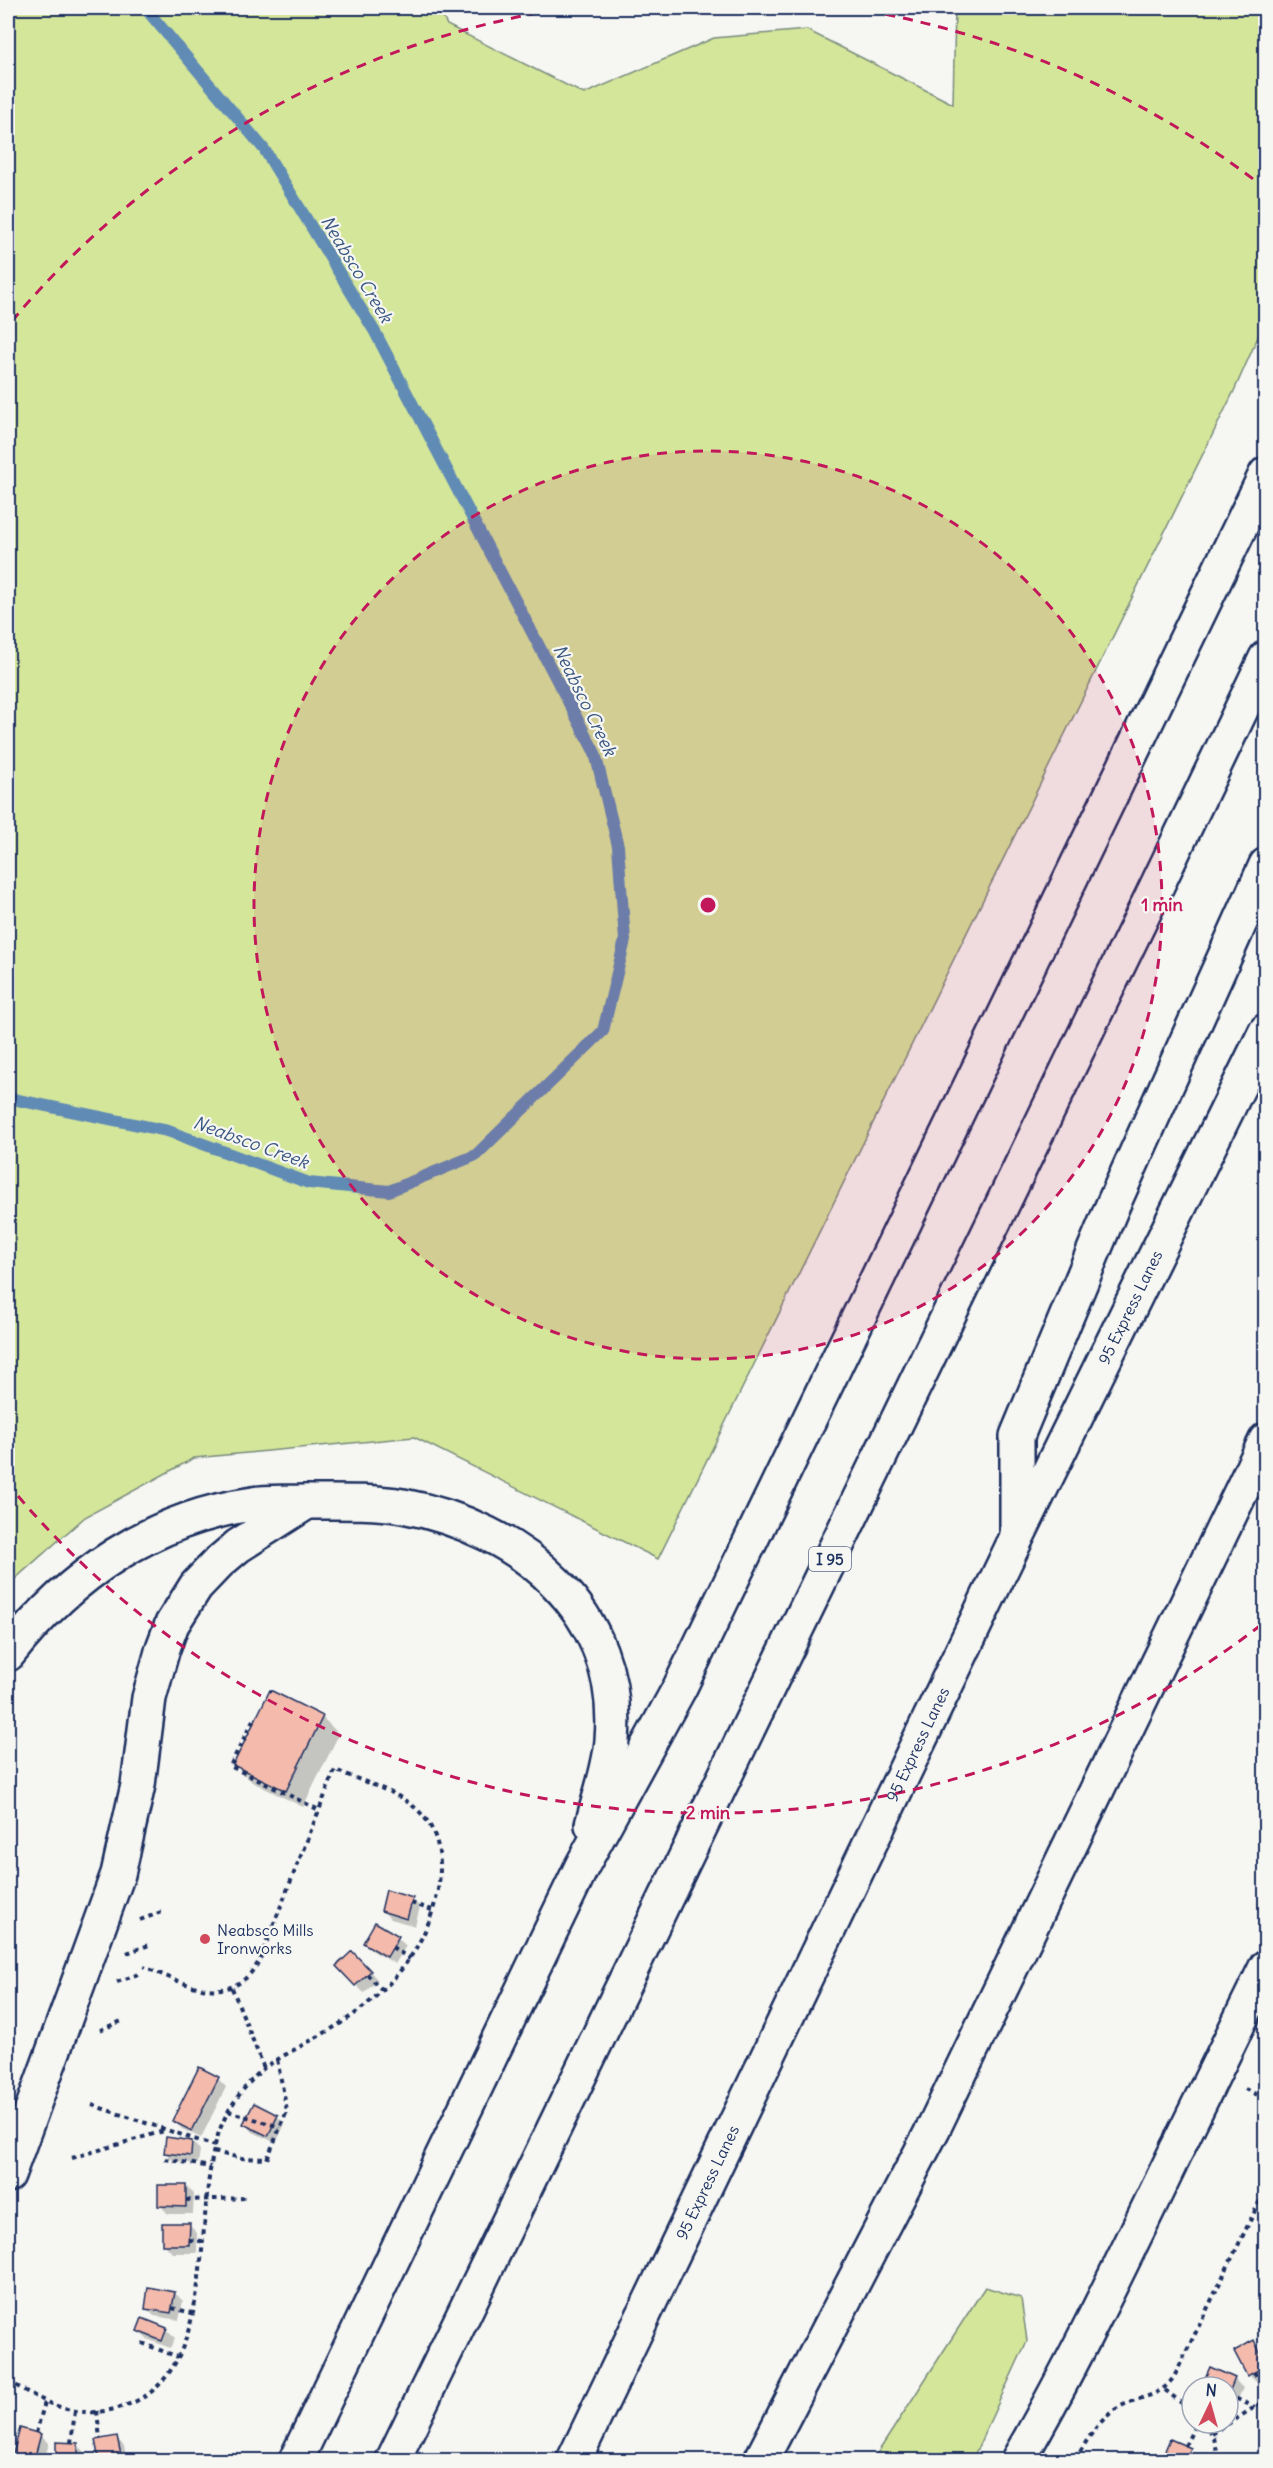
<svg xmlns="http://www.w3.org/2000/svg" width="1273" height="2468" viewBox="0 0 1273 2468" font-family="Delius,sans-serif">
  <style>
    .green { fill: #d4e69a; stroke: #788a7c; stroke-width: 1.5 }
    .shadow { fill: #0003 }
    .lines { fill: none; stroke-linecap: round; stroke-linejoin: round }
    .stream { stroke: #618bb5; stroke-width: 12 }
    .building { fill: #f4baac; stroke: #1b2f5e; stroke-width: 1.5 }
    .minor-casing { stroke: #1b2f5e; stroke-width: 38 }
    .highway-casing { stroke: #1b2f5e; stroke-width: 38 }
    .path { stroke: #1b2f5e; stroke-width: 4; stroke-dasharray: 4.5 4.5; stroke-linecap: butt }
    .minor { stroke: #f6f6f2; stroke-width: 33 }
    .highway { stroke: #f6f6f2; stroke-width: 33 }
    .ring { fill: none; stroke: #c2185b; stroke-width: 3; stroke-dasharray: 10 8 }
    .poi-dot { fill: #d1495b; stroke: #f6f6f2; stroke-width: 2 }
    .labels { text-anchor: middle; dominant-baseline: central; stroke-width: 4.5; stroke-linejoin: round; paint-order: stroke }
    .shield { fill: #f6f6f2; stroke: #5d6b8a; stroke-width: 1.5 }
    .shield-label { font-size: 15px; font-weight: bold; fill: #1b2f5e }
    .street-label { font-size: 16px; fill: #1b2f5e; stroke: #f6f6f2 }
    .poi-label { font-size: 16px; fill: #1b2f5e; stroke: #f6f6f2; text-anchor: start }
    .water-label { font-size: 18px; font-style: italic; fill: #385682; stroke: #f6f6f2 }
    .centre { fill: #c2185b; stroke: #f6f6f2; stroke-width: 3 }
    .ring-label { font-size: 18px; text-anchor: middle; font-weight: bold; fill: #c2185b; stroke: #f6f6f2; stroke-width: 4.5; stroke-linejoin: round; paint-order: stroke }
  </style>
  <rect width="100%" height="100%" fill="#f6f6f2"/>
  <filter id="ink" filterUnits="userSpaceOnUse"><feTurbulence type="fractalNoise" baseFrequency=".0167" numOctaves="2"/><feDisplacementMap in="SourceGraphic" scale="12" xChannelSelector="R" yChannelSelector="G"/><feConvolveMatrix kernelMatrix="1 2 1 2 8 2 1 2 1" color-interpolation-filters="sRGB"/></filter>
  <g filter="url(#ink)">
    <path class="green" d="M8,8H438L447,25L584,94L714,38L807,30L953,104L955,8H1265V321L1234,391L658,1559L414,1437L194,1458L85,1517L8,1585Z
      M985,2287L1021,2298L1027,2341L972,2460H873Z"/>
    <path class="shadow" d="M322,1717L339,1734L303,1807L252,1782L235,1765Z
      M412,1899L420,1907L415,1926L391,1919L382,1911Z
      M398,1938L406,1946L395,1964L373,1951L364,1942Z
      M352,1953L378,1980L364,1993L338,1966Z
      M218,2079L226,2087L201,2138L182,2129L174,2121Z
      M277,2116L285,2124L276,2143L253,2132L245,2124Z
      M192,2142L200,2150L198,2164L173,2161L165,2152Z
      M186,2186L194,2194L193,2214H168L160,2205Z
      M189,2225L197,2233V2253H172L164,2244Z
      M175,2293L183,2301L179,2320L154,2316L146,2308Z
      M166,2330L175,2338L170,2348L147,2339L138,2331Z
      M1253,2342L1266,2358V2378L1257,2383L1249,2375Z
      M1210,2369L1234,2379L1243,2388L1235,2406L1228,2403V2387H1203Z
      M41,2436L49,2444L44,2460H21L14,2454Z
      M116,2438L124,2446L127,2460H101L97,2441Z
      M1171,2441L1190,2449L1198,2458L1197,2460H1162Z
      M58,2444L78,2445L86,2453V2460H58Z"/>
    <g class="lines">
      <path class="stream" d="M8,1098L168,1131L309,1183L389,1191L476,1155L603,1031L625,940L618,846L595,753L375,332L264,149L145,8"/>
    </g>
    <path class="building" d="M270,1690L323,1716L286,1791L233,1765Z
      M386,1890L413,1898L407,1919L381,1911Z
      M375,1922L399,1936L387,1957L363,1943Z
      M352,1951L371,1971L355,1986L336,1966Z
      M199,2067L219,2077L192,2131L172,2121Z
      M254,2103L278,2115L268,2136L243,2124Z
      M166,2137L192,2141L191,2156L164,2153Z
      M158,2185H186V2207L158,2206Z
      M162,2223H190L189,2245H162Z
      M148,2287L175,2292L171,2313L145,2309Z
      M142,2318L167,2328L162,2341L137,2331Z
      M1254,2340L1266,2366L1247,2376L1234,2351Z
      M1210,2367L1235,2378L1228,2395V2387H1201Z
      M20,2428L41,2434L34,2460L13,2454Z
      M117,2436L122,2460H99L95,2440Z
      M1170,2439L1191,2448L1186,2460H1161Z
      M56,2442L78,2443V2460H56Z"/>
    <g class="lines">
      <g class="minor-casing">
        <path id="minor" d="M8,1654C70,1575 152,1518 253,1504C270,1501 287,1503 304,1502
          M1177,2149L1266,1967
          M8,2175L118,1874L138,1785L149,1698L163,1648L172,1624L196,1586L218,1563L238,1546L307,1502"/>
      </g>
      <g class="highway-casing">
        <g id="highway">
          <path d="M307,1502C339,1502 372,1501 403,1506C521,1528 623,1611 612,1740C610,1767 599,1798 592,1825"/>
          <path d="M1017,1531V1436L1112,1207L1266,865"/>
          <path d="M296,2460L582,1866L680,1687L1266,474"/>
          <path d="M393,2460L1152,896L1266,658"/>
          <path id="s1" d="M574,2460L1017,1537L1266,1031"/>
          <path d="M761,2460L933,2129L1266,1440"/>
          <path d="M1018,2460C1076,2360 1126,2254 1177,2149"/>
        </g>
      </g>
      <path class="path" d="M253,1720L230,1766L319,1810
        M411,1903L432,1910
        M140,1920L164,1911
        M392,1947L410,1959
        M127,1953L152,1944
        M367,1974L382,1990
        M117,1982L142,1973
        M232,1988L264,2068
        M100,2030L124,2020
        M1245,2089L1266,2099
        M92,2105L215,2146
        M228,2111L280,2127
        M214,2152L241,2158L267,2159L287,2111L277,2059
        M72,2158L167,2130
        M165,2159L211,2167
        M186,2200L247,2198
        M189,2240L203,2241
        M172,2308L192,2313
        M142,2343L178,2357
        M1254,2372L1266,2391
        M8,2381C51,2406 82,2424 132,2403C219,2367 193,2208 218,2135C226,2109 244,2086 264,2068C295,2047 332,2032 361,2009C380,1994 398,1976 411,1956C438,1916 459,1842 413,1806C391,1789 361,1781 335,1770L259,1961C231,2011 184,1983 144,1967
        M1165,2390L1192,2411
        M1228,2395L1255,2407
        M97,2411L100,2439
        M1203,2423L1214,2438L1219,2460
        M36,2433L45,2402
        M1212,2434L1266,2400
        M71,2443L75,2411
        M1185,2446L1196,2423
        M1076,2460C1085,2441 1102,2416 1121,2406C1143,2395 1159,2398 1174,2377L1266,2188"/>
      <use href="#minor" class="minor"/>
      <use href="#highway" class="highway"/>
    </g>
  </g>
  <circle cx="708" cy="905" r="454" fill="#c2185b" fill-opacity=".12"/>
  <g class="ring">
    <circle cx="708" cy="905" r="454"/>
    <path d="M1261 1625A908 908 0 0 1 12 1489M12 321A908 908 0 0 1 566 8M850 8A908 908 0 0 1 1261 185"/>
  </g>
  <circle class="poi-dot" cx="205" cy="1939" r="6"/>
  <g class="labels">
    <rect class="shield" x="809" y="1547" width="42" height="24" rx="4.5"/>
    <g class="shield-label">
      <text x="830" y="1559">I 95</text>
    </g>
    <g class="street-label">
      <text stroke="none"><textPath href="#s1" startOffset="1280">95 Express Lanes</textPath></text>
      <text stroke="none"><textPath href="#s1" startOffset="794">95 Express Lanes</textPath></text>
      <text stroke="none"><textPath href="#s1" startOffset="308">95 Express Lanes</textPath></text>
    </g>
    <g class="poi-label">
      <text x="217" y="1930">Neabsco Mills<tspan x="217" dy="18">Ironworks</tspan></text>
    </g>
    <g class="water-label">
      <text transform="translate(357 269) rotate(59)">Neabsco Creek</text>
      <text transform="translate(585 700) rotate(64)">Neabsco Creek</text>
      <text transform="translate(251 1142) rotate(20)">Neabsco Creek</text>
    </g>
  </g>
  <circle cx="708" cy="905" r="9" class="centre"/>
  <g class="ring-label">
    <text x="1162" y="911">1 min</text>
    <text x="708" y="1819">2 min</text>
  </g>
  <rect width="1273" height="2468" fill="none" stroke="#f6f6f2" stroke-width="30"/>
  <rect x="15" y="15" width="1243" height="2438" fill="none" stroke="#1b2f5e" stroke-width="2" filter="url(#ink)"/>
  <g transform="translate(1210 2405) rotate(5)"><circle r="28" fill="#f6f6f2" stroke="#9ea6b7" stroke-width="1.5"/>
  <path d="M0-4.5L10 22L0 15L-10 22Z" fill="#d1495b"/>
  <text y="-9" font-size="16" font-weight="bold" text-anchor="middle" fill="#1b2f5e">N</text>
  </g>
</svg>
